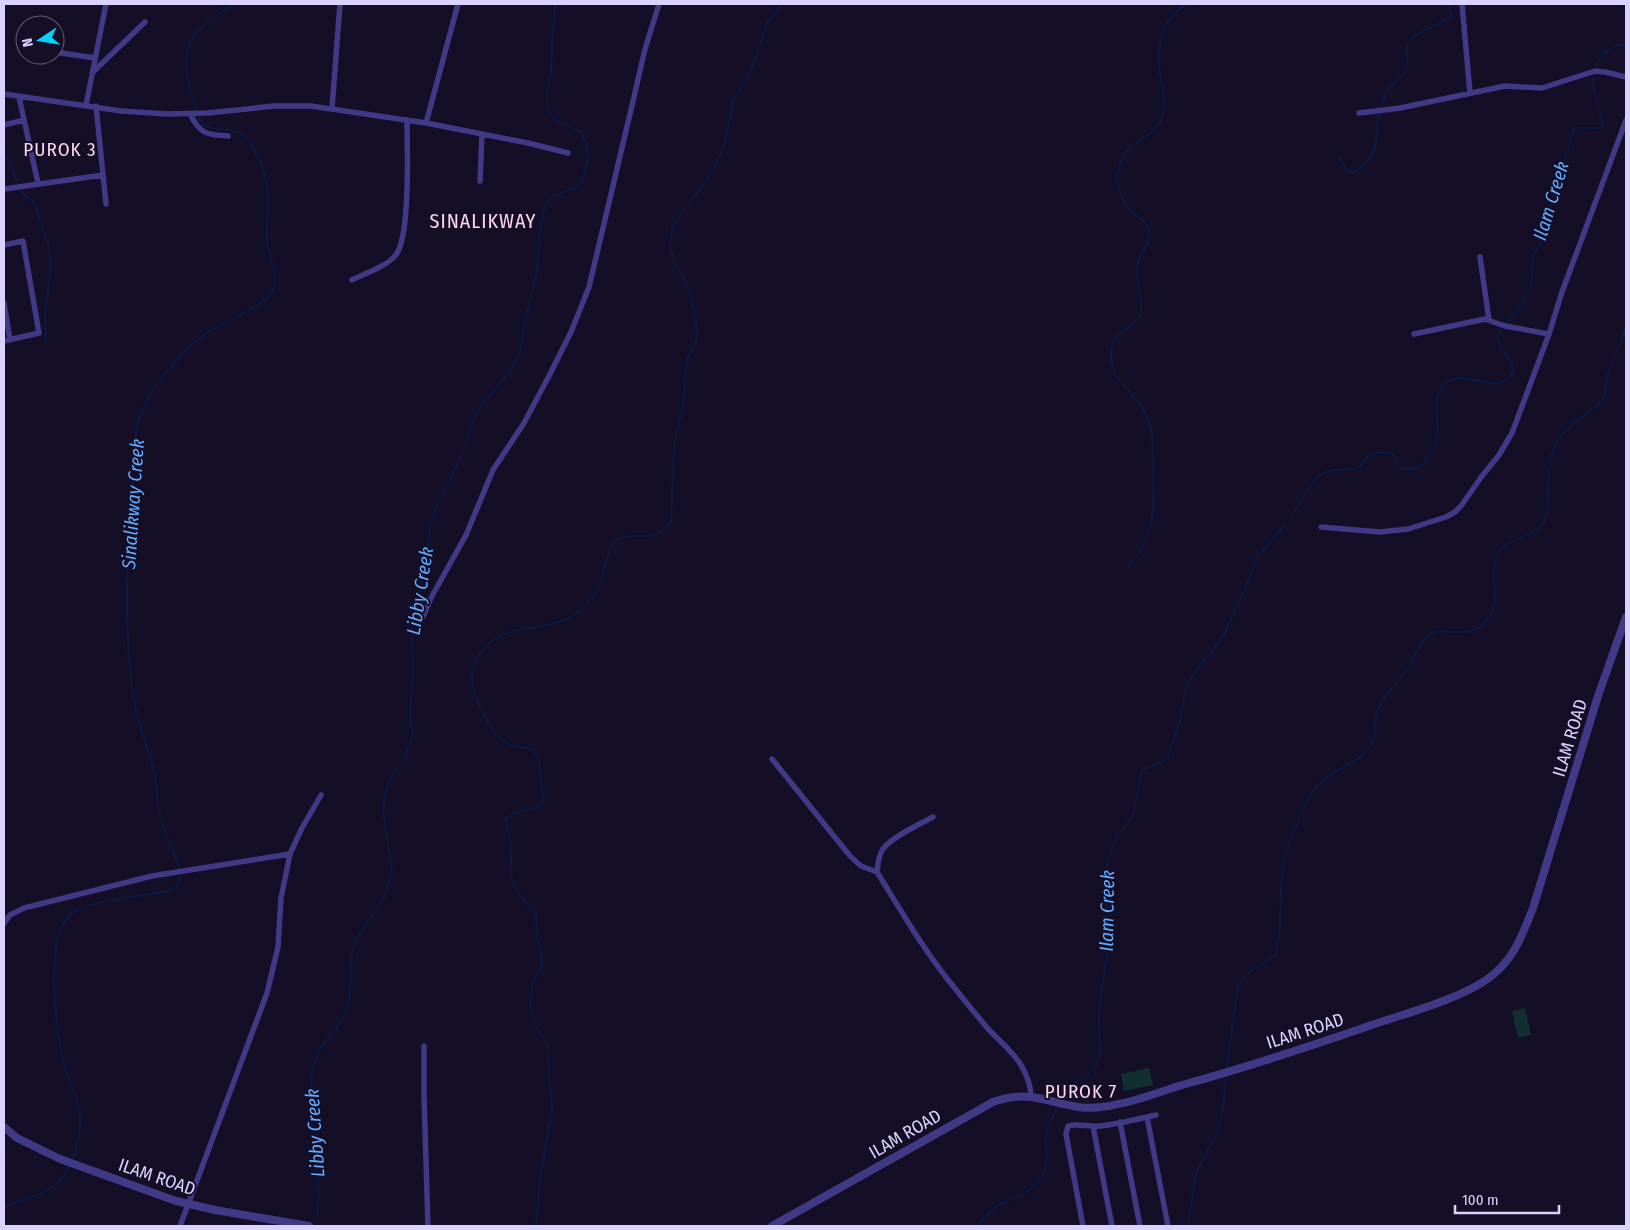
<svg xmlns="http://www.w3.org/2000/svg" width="1630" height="1230" viewBox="0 0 1630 1230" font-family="'Fira Sans Condensed',sans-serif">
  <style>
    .green { fill: #112f30 }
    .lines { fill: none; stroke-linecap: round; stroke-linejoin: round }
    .stream { stroke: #091b44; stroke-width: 2 }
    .minor { stroke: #403985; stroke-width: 5.5 }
    .tertiary { stroke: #403985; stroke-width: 8 }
    .labels { text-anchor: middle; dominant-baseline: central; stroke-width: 4; stroke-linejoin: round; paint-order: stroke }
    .street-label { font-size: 18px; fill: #dbd3ff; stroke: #140e26 }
    .neighbourhood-label { font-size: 19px; letter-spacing: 1px; fill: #ffd5ed; stroke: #140e26 }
    .water-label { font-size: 19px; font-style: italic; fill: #61acff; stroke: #140e26 }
    .quarter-label { font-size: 20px; letter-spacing: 1px; fill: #ffd5ed; stroke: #140e26 }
  </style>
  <rect width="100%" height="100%" fill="#140e26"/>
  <path class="green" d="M1525,1008L1531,1035L1518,1038L1512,1011Z
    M1149,1068L1153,1085L1124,1091L1121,1074Z"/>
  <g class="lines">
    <path class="stream" d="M1596,67C1602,53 1610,44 1626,45
      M1594,75L1593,83L1594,93
      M1382,104C1384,99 1385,94 1388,90C1393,82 1403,78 1406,70C1412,57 1399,49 1414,37C1425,28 1441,25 1451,16L1449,4
      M196,109C177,51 182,36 234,4
      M4,154L8,159L17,181
      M1339,156L1346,170L1353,172L1357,171C1361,166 1368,162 1371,157C1378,147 1376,125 1379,113
      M22,192L32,201L36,207L48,244L50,257V273L45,315L46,342
      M1504,324L1520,308L1531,286L1533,256L1545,232L1556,183L1574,130C1583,124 1593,131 1603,127L1596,98
      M1290,518C1302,504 1309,477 1329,471C1338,468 1351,472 1360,466C1363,464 1364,460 1367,457C1371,453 1388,450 1393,455C1396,458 1397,465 1400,468C1406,469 1413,470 1419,467C1427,462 1436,448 1437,438C1440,422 1432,405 1441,389C1456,361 1495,398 1511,376C1520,362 1497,350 1498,338C1498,334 1501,330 1502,327
      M1128,567C1158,532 1154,506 1153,464C1152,448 1154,431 1147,416C1137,392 1112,385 1111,356C1110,327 1138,330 1141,311C1143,296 1134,280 1138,263C1141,250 1154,243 1148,228C1145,220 1137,216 1130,210C1123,202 1118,189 1117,179C1117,172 1119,167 1121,161C1131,138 1156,137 1162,118C1166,103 1163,88 1160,73C1157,53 1159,27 1175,13C1178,9 1183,7 1187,4
      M179,867C174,851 165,835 161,818C157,804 157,790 155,776C150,750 138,726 134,701C124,643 127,577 129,519C130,486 130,452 139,420C145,400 159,380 173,365C182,354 193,343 204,335C222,322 273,306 275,283C276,269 268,255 267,240C266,232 267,223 268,215C269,192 267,172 255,152C252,146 248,138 243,135C226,124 207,137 198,116
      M1227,1067L1238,986L1250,971L1275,956C1283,927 1279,896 1283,866C1285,850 1302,810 1310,796C1313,791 1317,785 1322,781C1338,767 1362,763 1372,742C1377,733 1373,719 1378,709C1385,693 1399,681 1409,666C1415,657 1418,645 1426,637C1441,621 1471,647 1490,616C1501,598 1489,575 1497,556C1504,536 1534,540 1544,522C1549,514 1548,502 1548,493C1548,476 1549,456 1557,441C1563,429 1588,412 1599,404L1604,398L1608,374L1626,327
      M1061,1099L1071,1085L1086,1076L1096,1066L1100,1054L1099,1017L1101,993L1108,949L1106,902L1107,863L1116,838L1132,817L1138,792L1141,773L1144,769L1158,764L1167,759L1179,725L1186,687L1194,674L1224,635L1244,591L1257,558L1286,523
      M73,1160C76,1148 80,1135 80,1123C81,1103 70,1086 65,1068C56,1039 42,927 75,911C103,897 141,898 171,890L178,886L180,875
      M4,1207C33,1195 52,1197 69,1167
      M317,1219L319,1191L312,1140L311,1079L314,1064L321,1047L336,1029L345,1013L350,996L351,959L355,942L373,913L384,898L392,872L391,862L383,811L386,791L391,778L405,756L413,736L410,713L413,673L412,635L414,616L429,545L430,526L436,508L461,457L475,416L484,402L511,370L520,353L524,326L537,271L539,238L544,209L548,201L552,196L575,188L581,183L588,162L587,145L581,132C569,126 556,124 549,112C543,100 550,82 551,70C552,48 553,26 555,4
      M536,1226L540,1178L552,1108L547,1044L537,1028L530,1003L532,985L542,966V958L537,936L536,914C525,903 514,890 511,874C510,865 512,856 511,847C511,838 507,829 506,820C516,808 530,813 542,805L543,799L539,759L534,750C527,748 519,747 511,745C496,740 485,718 479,704C473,691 469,673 476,660C498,618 543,635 576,614C586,607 597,592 601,581C606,568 606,548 618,539C628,533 641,538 652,535C660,533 665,528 671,523L674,445L683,405L687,360L696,341L697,330L691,296L684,279L674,262L670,245L672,228L684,210L711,174L721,153L727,133L734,98L743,86L751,70L767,23L779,8L780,4
      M978,1226C983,1220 989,1211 996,1207C1011,1197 1031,1194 1041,1178C1049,1165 1046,1151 1046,1136C1047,1126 1053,1117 1057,1108
      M1188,1226L1196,1173L1218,1131L1223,1108L1226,1076"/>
    <path class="minor" d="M1462,4L1470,93
      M55,52L95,58
      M92,73L145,22
      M4,94L121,111L167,114L208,113L274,106H311L426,123L528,143L568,153
      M19,97L38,183
      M86,105L106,4
      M96,106L106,204
      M332,108L340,4
      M1359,113L1400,108L1505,86L1542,88L1595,71L1605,72L1626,77
      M190,114C200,134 207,135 228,136
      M426,123L458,4
      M4,125L24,120
      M480,181L482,134
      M4,189L103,175
      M4,245L23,241L39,333L4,341
      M1480,257L1489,320
      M352,280C366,273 385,267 395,256C411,238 407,147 407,120
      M4,303L10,340
      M1414,334L1485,319L1505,326L1549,334
      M1321,527L1380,532L1408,529L1446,517L1455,512L1461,506L1482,476L1499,455L1512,433L1549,334L1562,292L1626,120
      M423,617L432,596L466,535L493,470L524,423L550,374L571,332L589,287L634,97L645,49L659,4
      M772,759L850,856L861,866L877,872
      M933,817C920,824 890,838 883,849C878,856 878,864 877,872C900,909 922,947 949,981C962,997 976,1015 990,1031C1001,1042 1013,1052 1021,1065C1027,1075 1031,1085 1031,1097
      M4,923L10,915L24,908L152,876L290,854
      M424,1046V1096L428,1226
      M1147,1117L1168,1226
      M1120,1122L1140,1226
      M1093,1126L1112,1226
      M180,1226L267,993L278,947L281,898L290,854L302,828L321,795
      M1083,1226L1066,1134L1068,1126C1078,1123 1090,1127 1100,1126C1119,1124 1138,1119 1156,1115"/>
    <path class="tertiary" d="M4,1127L17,1138L60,1159L176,1201L215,1210L309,1226
      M772,1226L993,1102C1005,1098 1018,1095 1031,1097C1055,1100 1076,1111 1101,1107C1129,1104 1156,1093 1182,1085C1244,1068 1305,1048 1366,1027C1403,1014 1455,1001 1486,980C1513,962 1522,936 1533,908L1598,696L1626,617"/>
  </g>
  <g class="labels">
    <g class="street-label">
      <text transform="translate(1570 738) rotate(-73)">ILAM ROAD</text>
      <text transform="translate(1305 1031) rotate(-18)">ILAM ROAD</text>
      <text transform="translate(905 1134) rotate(-30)">ILAM ROAD</text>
      <text transform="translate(157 1177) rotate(19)">ILAM ROAD</text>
    </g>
    <g class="neighbourhood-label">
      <text x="60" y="149">PUROK 3</text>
      <text x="1081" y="1091">PUROK 7</text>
    </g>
    <g class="water-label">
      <text transform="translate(1551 201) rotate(-73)">Ilam Creek</text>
      <text transform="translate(133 504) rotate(-86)">Sinalikway Creek</text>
      <text transform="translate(420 591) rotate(-81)">Libby Creek</text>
      <text transform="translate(1107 911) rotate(-89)">Ilam Creek</text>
      <text transform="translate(315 1133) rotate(-94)">Libby Creek</text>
    </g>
    <g class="quarter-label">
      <text x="483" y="221">SINALIKWAY</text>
    </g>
  </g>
  <rect width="1630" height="1230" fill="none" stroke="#dbd3ff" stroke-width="10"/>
  <g transform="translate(40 40) rotate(258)"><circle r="24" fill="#140e26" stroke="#645d7d"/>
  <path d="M0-4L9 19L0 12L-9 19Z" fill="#00d5fe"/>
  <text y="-8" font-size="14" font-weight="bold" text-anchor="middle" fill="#dbd3ff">N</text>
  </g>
  <path d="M1455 1205v8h104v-8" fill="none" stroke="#dbd3ff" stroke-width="2.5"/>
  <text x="1462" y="1205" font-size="15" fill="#dbd3ff" stroke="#140e26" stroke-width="4" paint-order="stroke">100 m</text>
</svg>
